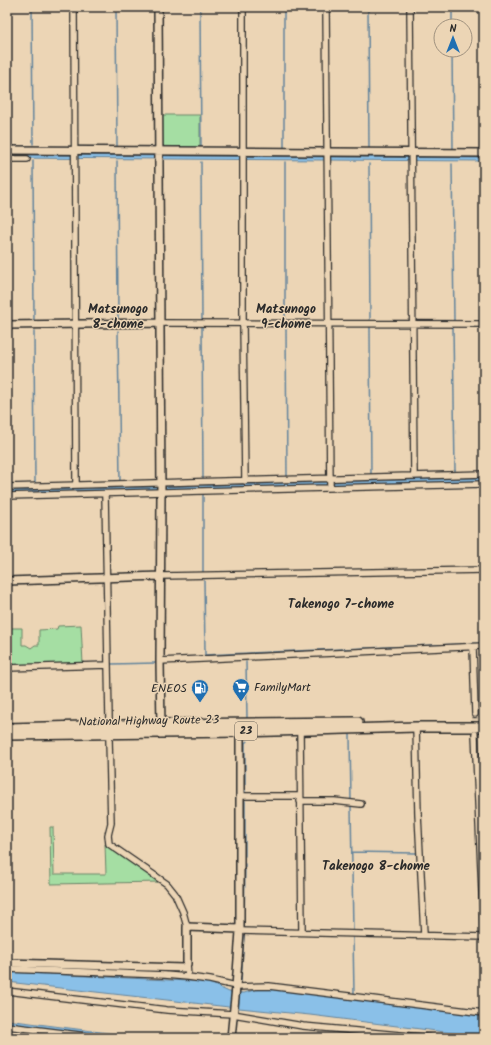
<svg xmlns="http://www.w3.org/2000/svg" width="491" height="1045" viewBox="0 0 491 1045" font-family="Kalam,sans-serif">
  <style>
    .green { fill: #a5dea3; stroke: #688467 }
    .water { fill: #8ac0e8; stroke: #64849c }
    .lines { fill: none; stroke-linecap: round; stroke-linejoin: round }
    .stream { stroke: #64849c; stroke-width: 1.5 }
    .minor-tunnel { stroke: #c5b399; stroke-width: 5.5; stroke-dasharray: 5.5 3; stroke-linecap: butt }
    .minor-casing { stroke: #2b2b2b; stroke-width: 8 }
    .tertiary-casing { stroke: #2b2b2b; stroke-width: 10 }
    .trunk-casing { stroke: #2b2b2b; stroke-width: 12 }
    .minor { stroke: #ecd5b5; stroke-width: 5.5 }
    .tertiary { stroke: #ecd5b5; stroke-width: 7 }
    .trunk { stroke: #ecd5b5; stroke-width: 9 }
    .labels { text-anchor: middle; dominant-baseline: central; stroke-width: 3; stroke-linejoin: round; paint-order: stroke }
    .shield { fill: #ecd5b5; stroke: #655e54; stroke-width: 1 }
    .shield-label { font-size: 11px; font-weight: bold; fill: #2b2b2b }
    .poi-label { font-size: 12px; fill: #2b2b2b; stroke: #ecd5b5; text-anchor: start }
    .street-label { font-size: 12px; fill: #2b2b2b; stroke: #ecd5b5 }
    .neighbourhood-label { font-size: 13px; font-weight: bold; fill: #2b2b2b; stroke: #ecd5b5 }
  </style>
  <rect width="100%" height="100%" fill="#ecd5b5"/>
  <filter id="ink" filterUnits="userSpaceOnUse"><feTurbulence type="fractalNoise" baseFrequency=".025" numOctaves="2"/><feDisplacementMap in="SourceGraphic" scale="8" xChannelSelector="R" yChannelSelector="G"/><feConvolveMatrix kernelMatrix="1 2 1 2 8 2 1 2 1" color-interpolation-filters="sRGB"/></filter>
  <g filter="url(#ink)">
    <path class="green" d="M162,115H200V148H165L162,146Z
      M81,625L83,664L7,667V628H22V645H26L31,648L35,645H39V630L57,629L58,626Z
      M50,827H53L54,874H106L105,844L160,882L51,884Z"/>
    <path class="water" d="M28,155L484,158V161L7,158V156H27Z
      M484,478V481L7,493V491Z
      M7,972L208,982L229,992L244,993L261,988L484,1016V1037L310,1015L229,1007L7,982Z
      M7,1020L139,1037L147,1038H126L7,1023Z"/>
    <g class="lines">
      <path class="stream" d="M32,7L33,144
        M116,7L117,146
        M200,7L201,148
        M284,7V147
        M368,7L369,148
        M452,7V26
        M452,50L453,149
        M33,161L34,320
        M117,161L118,319
        M201,162L202,319
        M285,162V319
        M369,164L370,319
        M452,164L454,320
        M453,326L455,472
        M202,327L203,479
        M286,327L287,477
        M370,327L371,475
        M34,331L35,484
        M118,331L120,482
        M203,495V572
        M204,580L205,655L484,643
        M246,662L247,718
        M111,664L156,663
        M350,735L351,801
        M480,780L484,872
        M245,792V743L247,741
        M351,806L353,931
        M352,852L417,853
        M245,856V801
        M244,928L245,864
        M353,936L354,994
        M241,981L244,934"/>
      <path class="minor-tunnel" d="M475,714V729"/>
      <g class="minor-casing">
        <path id="minor" d="M74,7L76,485
          M243,7V324L245,481
          M326,7L330,488
          M410,7L414,476
          M7,159H27
          M160,323L484,324
          M7,487L484,474
          M105,494L109,720
          M7,496L484,484
          M161,576L484,570
          M473,647L475,714
          M160,661L484,646
          M7,668L108,665
          M416,727L418,814L424,935
          M300,730L302,932
          M475,734L484,937
          M109,739L111,823L108,835L109,844L167,884L175,894L183,912L187,927
          M240,796H300
          M300,801H334L361,804
          M240,931L484,937
          M187,964L188,977L210,980L236,986
          M7,969L165,975L188,977
          M236,987L269,986L484,1013
          M7,991L167,1010L233,1014L303,1026L432,1038
          M7,1026L103,1038"/>
      </g>
      <g class="tertiary-casing">
        <path id="tertiary" d="M158,7L161,493L160,661L161,729
          M7,150L484,153
          M7,325L160,323
          M7,581L161,576
          M7,963L184,968L187,964V927L240,929
          M231,1038L236,987L240,931V728"/>
      </g>
      <g class="trunk-casing">
        <path id="trunk" d="M7,728L161,724L358,722
          M7,735L240,732L416,727H484"/>
      </g>
      <use href="#minor" class="minor"/>
      <use href="#tertiary" class="tertiary"/>
      <use href="#trunk" class="trunk"/>
    </g>
  </g>
  <defs>
    <g id="supermarket-pin" transform="scale(0.9)"><path d="M0 17L-7.5 6A9.5 9.5 0 1 1 7.5 6Z" fill="#1f6fb2" stroke="#ecd5b5"/><path d="M-6-5.5h2.5l.6 2H6L4.5 2H-2.5L-4.4-4H-6ZM-1.5 3.2a1.3 1.3 0 1 0 .1 0ZM3 3.2a1.3 1.3 0 1 0 .1 0Z" fill="#fff"/></g>
    <g id="fuel-pin" transform="scale(0.9)"><path d="M0 17L-7.5 6A9.5 9.5 0 1 1 7.5 6Z" fill="#1f6fb2" stroke="#ecd5b5"/><path d="M-5.5-6h7V0h2V4h1.3V-2.5L3-4.5l.8-.8L6-3V5H2.5V1h-1V6h-7ZM-4.2-4.7v3.2H.2V-4.7Z" fill="#fff"/></g>
  </defs>
  <g fill-rule="evenodd">
    <use href="#supermarket-pin" x="241" y="687"/>
    <use href="#fuel-pin" x="200" y="688"/>
  </g>
  <g class="labels">
    <rect class="shield" x="235" y="722" width="22" height="18" rx="3"/>
    <g class="shield-label">
      <text x="246" y="731">23</text>
    </g>
    <g class="poi-label">
      <text x="254" y="687">FamilyMart</text>
      <text x="187" y="688" text-anchor="end">ENEOS</text>
    </g>
    <g class="street-label">
      <text transform="translate(149 721) rotate(-1)">National Highway Route 23</text>
    </g>
    <g class="neighbourhood-label">
      <text x="118" y="309">Matsunogo<tspan x="118" dy="15">8-chome</tspan></text>
      <text x="286" y="309">Matsunogo<tspan x="286" dy="15">9-chome</tspan></text>
      <text x="341" y="604">Takenogo 7-chome</text>
      <text x="376" y="866">Takenogo 8-chome</text>
    </g>
  </g>
  <rect width="491" height="1045" fill="none" stroke="#ecd5b5" stroke-width="24"/>
  <rect x="12" y="12" width="467" height="1021" fill="none" stroke="#2b2b2b" stroke-width="1.5" filter="url(#ink)"/>
  <g transform="translate(453 38)"><circle r="19" fill="#ecd5b5" stroke="#9f917e"/>
  <path d="M0-3L7 15L0 10L-7 15Z" fill="#1f6fb2"/>
  <text y="-6" font-size="11" font-weight="bold" text-anchor="middle" fill="#2b2b2b">N</text>
  </g>
</svg>
